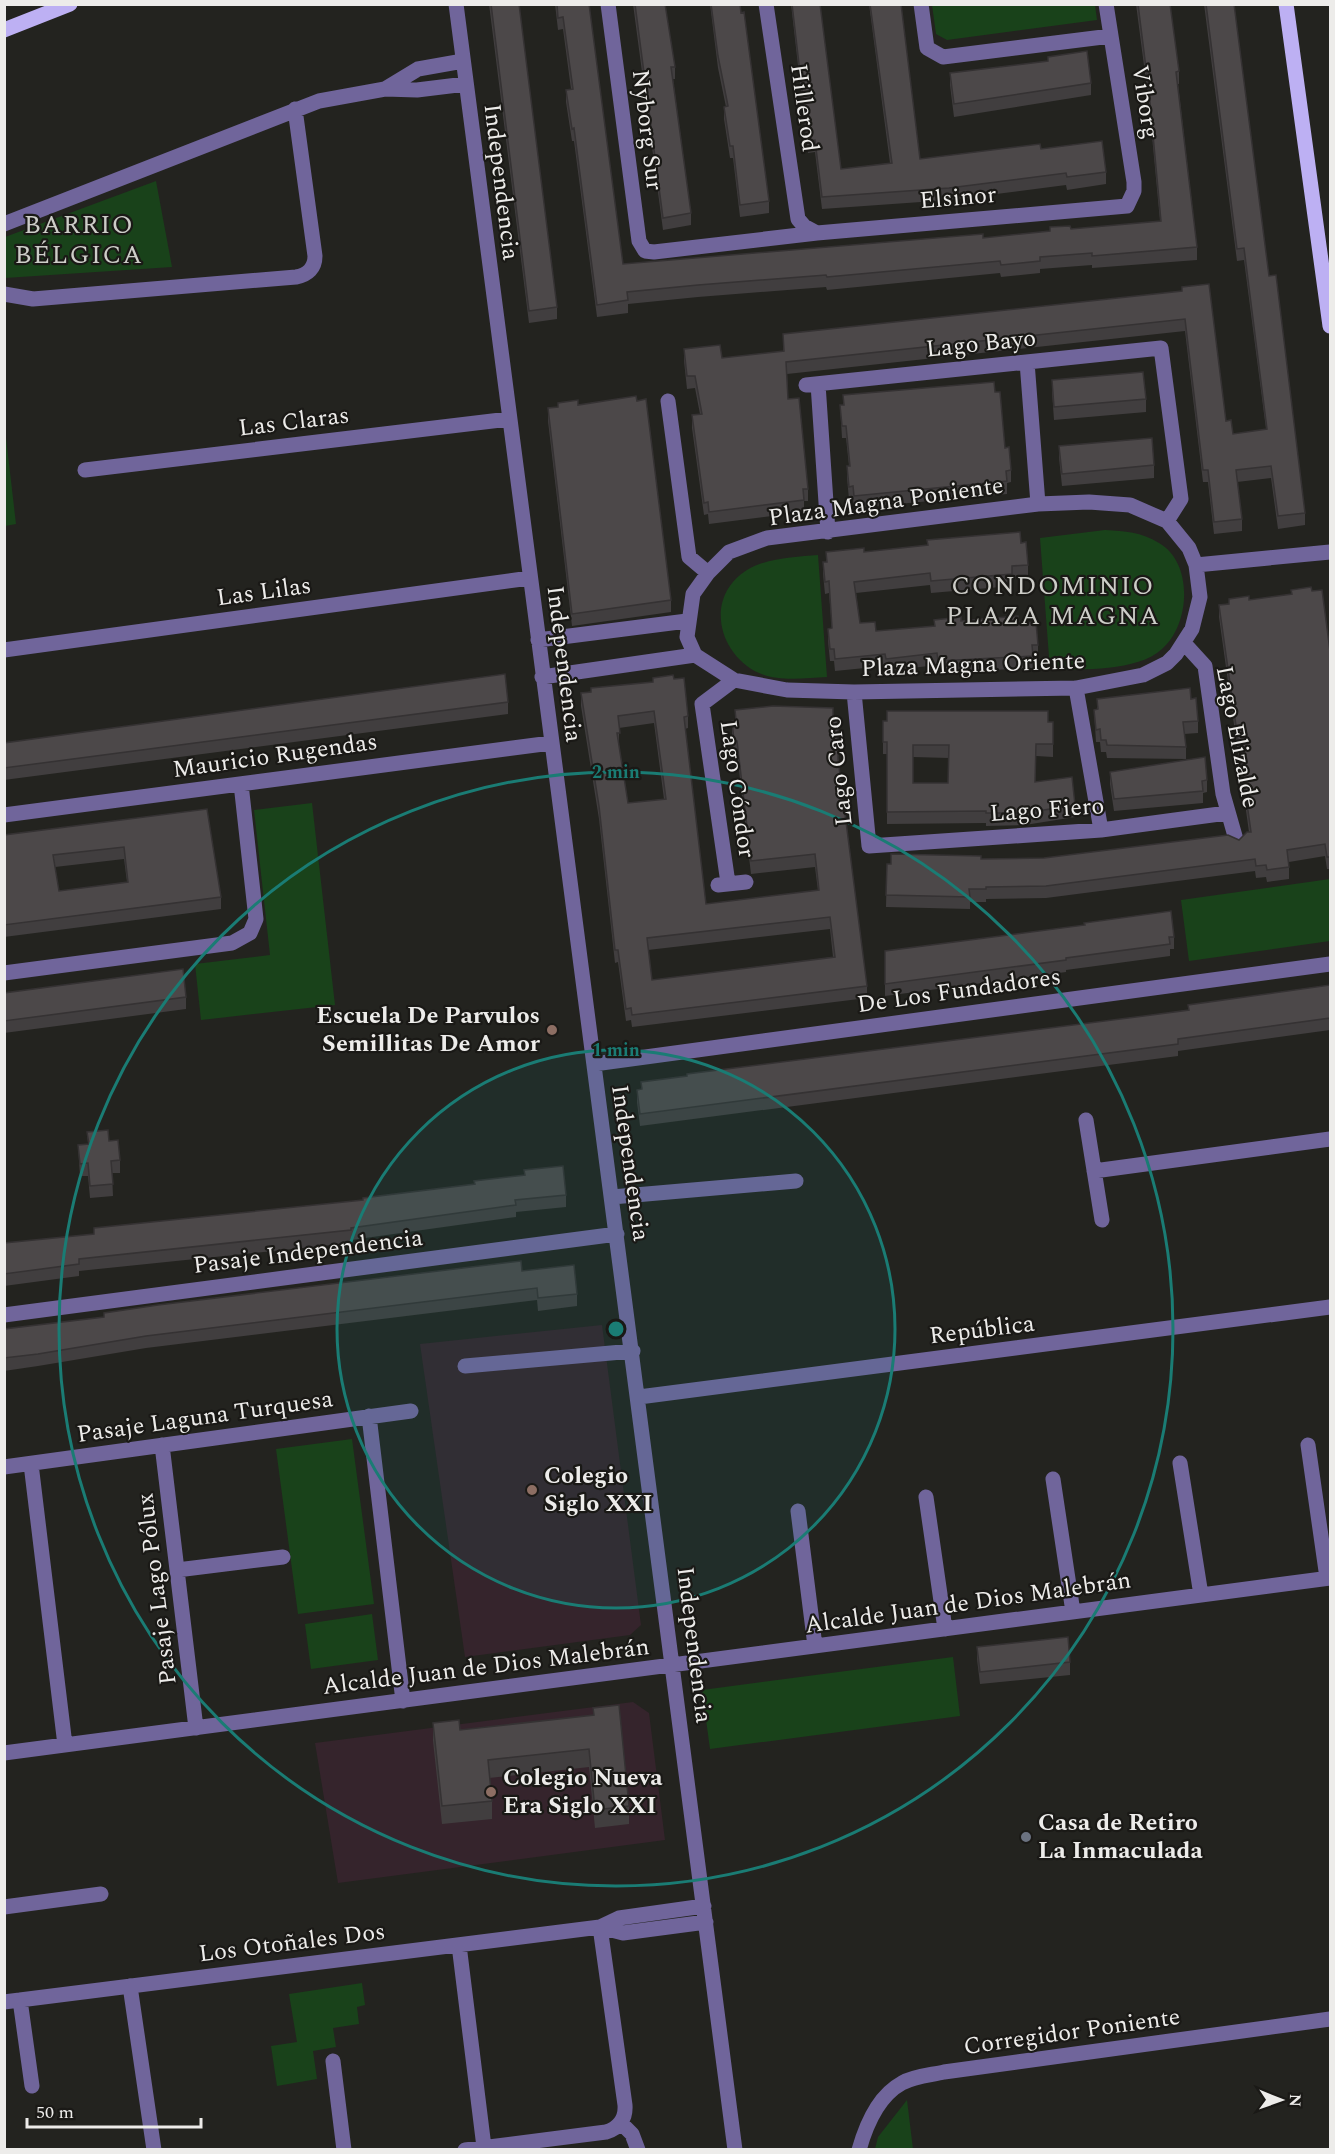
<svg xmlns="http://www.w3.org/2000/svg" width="1335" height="2154" viewBox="0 0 1335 2154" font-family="Spectral,serif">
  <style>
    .education { fill: #35242c }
    .green { fill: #19421a }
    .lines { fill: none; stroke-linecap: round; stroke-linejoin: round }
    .minor { stroke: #70659b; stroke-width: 15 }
    .major { stroke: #bdb0f3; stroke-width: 15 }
    .wall { fill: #413e3f; fill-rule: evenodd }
    .building { fill: #4c4849; stroke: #353233; stroke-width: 1.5; fill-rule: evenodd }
    .ring { fill: none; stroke: #1a7c74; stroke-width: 3 }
    .education-dot { fill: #8d6e63; stroke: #1a1916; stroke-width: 2 }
    .worship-dot { fill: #6b7280; stroke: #1a1916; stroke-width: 2 }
    .labels { text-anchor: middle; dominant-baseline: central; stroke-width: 4.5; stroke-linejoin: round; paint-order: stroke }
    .street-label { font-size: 24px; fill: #edecea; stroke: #1a1916 }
    .poi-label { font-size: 24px; font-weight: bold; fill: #edecea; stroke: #1a1916; text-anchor: start }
    .neighbourhood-label { font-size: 26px; letter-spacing: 1.5px; fill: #cdcdc8; stroke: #1a1916 }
    .centre { fill: #1a7c74; stroke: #1a1916; stroke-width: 3 }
    .ring-label { font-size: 18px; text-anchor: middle; font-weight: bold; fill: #1a7c74; stroke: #1a1916; stroke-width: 4.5; stroke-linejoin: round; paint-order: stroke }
  </style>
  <rect width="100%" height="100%" fill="#23231f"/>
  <path class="education" d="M602,1325L641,1625L630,1635L465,1657L420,1344Z
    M633,1702L649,1713L665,1840L338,1883L315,1743Z"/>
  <path class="green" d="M932,5H1095L1097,20L947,40L936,34Z
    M156,181L172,267L5,278V237Z
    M5,429L16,524L5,526H4Z
    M1105,530C1125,531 1141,532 1159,543C1194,563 1190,625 1162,649C1137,672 1082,669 1050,670L1040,538Z
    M818,555L827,677C806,678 779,682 759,673C718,654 704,597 747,570C766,558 796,557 818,555Z
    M312,803L335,1005L201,1020L195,964L270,955L254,810Z
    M1330,879V941L1189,961L1181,900Z
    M352,1439L374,1604L298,1614L276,1449Z
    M372,1614L378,1660L311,1669L305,1624Z
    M953,1657L960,1716L710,1749L702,1690Z
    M362,1983L365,2005L357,2007L359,2024L333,2028L336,2047L313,2051L317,2079L277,2086L271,2046L297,2042L289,1994Z
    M907,2100L913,2149H875L878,2137Z"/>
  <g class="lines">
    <path class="minor" d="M456,4L735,2150
      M608,4L639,241L645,251L654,252L817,233
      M766,4L798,219L804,226L817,233L1127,206L1134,191V182L1106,4
      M921,4L927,48L943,57L1111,36
      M385,89L418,69L463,61
      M4,224L319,101L385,89L417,90L466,84
      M4,294L33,299L296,277C308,275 315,268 315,256L295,109
      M1027,362L1038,504
      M818,384L828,532
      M806,385L1161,348L1181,499L1167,521
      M668,401L689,557L708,573
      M85,470L509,419
      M1089,502L1130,505L1167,521L1189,548L1196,565L1200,597L1192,629L1176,654L1167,663L1143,675L1076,688L854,692L787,690L734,680L695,655L687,637L693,594L708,573L729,552L767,538L1038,504Z
      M1196,565L1330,552
      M538,640L687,621
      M1184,643L1205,666L1223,794L1237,843
      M4,650L530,578
      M542,677L695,655
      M1076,688L1101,830
      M854,692L869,846L1101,830L1227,813
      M4,815L551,743
      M728,883L702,704L734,680
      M718,885L746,882
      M4,973L232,943L250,933L256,919L241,784
      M594,1064L1330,964
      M1086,1120L1102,1220
      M1094,1171L1330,1139
      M612,1197L796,1181
      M4,1315L617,1234
      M465,1366L633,1351
      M639,1397L1330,1307
      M369,1416L403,1701
      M162,1445L196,1728
      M1308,1445L1327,1578
      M1180,1463L1201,1595
      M31,1464L65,1745
      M4,1467L411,1411
      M1053,1479L1073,1612
      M926,1497L945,1629
      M798,1511L815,1646
      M177,1570L283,1557
      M4,1753L1330,1578
      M4,1907L101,1894
      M600,1927L623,1933L706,1922
      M459,1945L484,2147
      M130,1986L154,2150
      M20,2000L32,2086
      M4,2002L600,1927L619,1918L704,1906
      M333,2061L344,2150
      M621,2123L632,2134L638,2150
      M465,2150L606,2132C619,2128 626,2119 625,2105L600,1927
      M859,2150C866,2125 878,2096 902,2083C914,2076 931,2075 944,2072L1330,2019"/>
    <path class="major" d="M1286,4L1330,326
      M4,30L70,4"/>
  </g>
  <path class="wall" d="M489,4H519L557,307V319L529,323Z
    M555,4H589L623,264L983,238L1160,221L1149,104L1136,4H1170L1179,71V84H1178L1197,247V260L1092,268V265L1040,269V273L1001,277L1000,273L827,290L826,287L698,297L628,304V313L597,317L574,141H572L566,102V90L571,89L563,29L558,30Z
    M633,4H665L675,67V79H673L691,213V225L663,230Z
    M710,4H740L769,201V213L740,217L733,158H730L724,119V107H726L718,68Z
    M791,4H820L841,169L890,163L869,4H901L920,159L1041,149L1106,172V184L1067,190L1066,185L949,200L822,209L815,152L808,153Z
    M1204,4H1234L1269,276L1305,513V525L1278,529L1271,478L1237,482L1242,519V531L1214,534L1208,482H1203L1185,331L787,374L788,399L808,489V501H804V512L709,524L708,514L704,515L692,428V415L700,414L695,388L687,389L684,361V349L722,358L783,352V334L1182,291L1226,421L1233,434L1266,429L1244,260L1237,261Z
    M1048,57L1091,83V95L954,117L950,85V73L1048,61Z
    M1052,380L1146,399V412L1054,420L1052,392Z
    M995,392L1005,448L1011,470V482L1007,483V494L854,508L853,498L849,499L847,478V466H849L846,438H842L840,405H843V395Z
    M578,405L671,600V612L572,626L548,421V408Z
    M1059,446L1154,465V478L1062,486L1059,458Z
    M927,540L1021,543L1028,565V577L1012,579V586L931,593L930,585L856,593L860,623L876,631L934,626V620L1019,624L1038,645V657H1033V668L938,673L937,665L886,671L885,666L835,671L834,661H830L828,641V629L832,628L829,593L825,594L823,574V562H826V552H864L927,545Z
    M1291,590L1312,591L1330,651V869H1327L1325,856L1289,862V879L1267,882L1266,877L1256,878L1255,871L1046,898L986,899V902H970V909L886,907L887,864L981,859L1044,858L1239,840L1249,832L1219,617V605L1291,594Z
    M674,679L688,716V728L685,729L706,904L818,891L815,867L751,874L737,753L734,754L732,733V721H735V710L833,718L867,986V998L632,1027L631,1020L626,1021L618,962L615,963L599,819L581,706V693ZM654,723L664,799L628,803L619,745V728ZM830,929L833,957L652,980L648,950Z
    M1097,699H1191L1198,721V733L1184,734L1186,747V759L1107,758L1106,752H1101L1100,742H1096L1094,710L1097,709Z
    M508,702V714L4,780V743Z
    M883,721L1053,722V757L1036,756L1035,782L1075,805V817L1025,825L986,826V823L887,824V754H883ZM913,757L949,758L948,783H913Z
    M1110,772L1207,780V792L1203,793V803L1114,811L1110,784Z
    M207,809L221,897V909L4,937V835ZM124,859L127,882L59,891L55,867Z
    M1174,937V949H1170V956L1066,970V972L885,996V951Z
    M1330,985V1030L1178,1051V1056L640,1126L637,1102V1090L641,1089V1082L1144,1016L1188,1010V1005Z
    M4,993L186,997V1009L4,1033Z
    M87,1132L109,1141L120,1160V1173H112L113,1196L90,1198L88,1176H80L78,1145L88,1144Z
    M524,1170L566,1195V1207L516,1212V1217L351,1240V1243L79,1271V1276L4,1286V1243L94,1234V1228L363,1200L474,1184L524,1175Z
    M522,1271L577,1294V1306L538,1311L537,1300L146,1348L38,1366L4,1371V1329Z
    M977,1647L1070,1662V1675L980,1684L977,1659Z
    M593,1708L629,1806V1824L595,1828L589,1767L489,1778L492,1801V1819L442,1824L433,1741V1723L460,1730L593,1716Z"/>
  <path class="building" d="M491,4H519L557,307L529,311Z
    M557,4H589L623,264L983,234V238L1050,231V227L1070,226L1071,229L1161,221L1149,92L1138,4H1170L1179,71L1176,72L1197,247L1092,256V253L1040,257V261L1001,265L1000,261L827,277L826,275L698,285L627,292L628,300L597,305L574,128L572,129L566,90L573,89L563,17L558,18Z
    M635,4H665L675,67H671L691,213L663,218Z
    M711,4H740L741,13L744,12L769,201L740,205L733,146H730L724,107L728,106L718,56Z
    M792,4H820L841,169L892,163L870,4H901L920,159L1040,144L1041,149L1102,141L1106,172L1067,177L1066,173L949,188L822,197L815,140L808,141Z
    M1206,4H1234L1269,276L1276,275L1305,513L1278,516L1271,466L1236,470L1242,519L1214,522L1208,470H1203L1185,319L786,362L788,399L799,398L808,489H803L804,500L709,512L708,502L704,503L692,415L702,414L695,376H687L684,349L720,345L722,358L784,351L783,334L1182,291V287L1209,284L1226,421L1231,420L1233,434L1267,429L1244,248L1237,249Z
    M1087,51L1091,83L954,104L950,73L1048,61V57Z
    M1143,372L1146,399L1054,407L1052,380Z
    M994,382L995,392H1000L1005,448L1009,447L1011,470L1006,471L1007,481L854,496L853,486L849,487L847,466H850L846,426H842L840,405H844L843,395Z
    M636,396L637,401L646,399L671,600L572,614L548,408L558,407V403L578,400V405Z
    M1152,438L1154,465L1062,474L1059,446Z
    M1020,532L1021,543L1026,542L1028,565L1012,566V574L931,581L930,573L854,582L860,623L875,622L876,631L935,626L934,620L961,617V621L1018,616L1019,624L1036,622L1038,645H1032L1033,656L938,661L937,653L886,659L885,654L835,659L834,649H830L828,629L832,628L829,581L825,582L823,562H827L826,552L864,548V552L928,545L927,540Z
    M1311,587L1312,591L1322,590L1330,651V857H1327L1325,844L1287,850L1289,867L1267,870L1266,865L1256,866L1255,859L1046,886L986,887V889H969L970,897L886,895L887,864H891V854L981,856V859L1044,858L1228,835L1239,840L1247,832H1251L1219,605L1229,604V599L1249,596V600L1292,594L1291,590Z
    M505,674L508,702L4,768V743Z
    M673,675L674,679L684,678L688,716L684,717L706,904L819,890L815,854L751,861L737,741H734L732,721L736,720L735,710L773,706L833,708V718H838V759L867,986L632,1015L631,1008L626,1009L618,950H615L599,806L581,693L591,692V688L653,682V678ZM654,711L666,799L628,803L617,733H620L618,716ZM830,917L835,957L652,980L647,938Z
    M1190,688L1191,699L1196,698L1198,721L1183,722L1186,747L1107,745L1106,740H1101L1100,729L1096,730L1094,710L1098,709L1097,699Z
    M887,711H1048V722H1053V744H1036L1035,782L1072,777L1075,805L1025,813H986V811L887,812V742H883V721H887ZM913,745H949L948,783H913Z
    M1205,757L1207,780L1202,781L1203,791L1114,799L1110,772Z
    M207,809L221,897L4,925V835ZM124,847L128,882L59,891L53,855Z
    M1171,911L1174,937H1169L1170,944L1066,958V960L885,984V951L1085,925L1084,923Z
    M183,969L186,997L4,1021V993Z
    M1330,985V1018L1178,1039V1044L640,1114L637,1090L642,1089L641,1082L687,1076V1074L1144,1016L1189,1010L1188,1005Z
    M108,1130L109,1141L118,1140L120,1160L111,1161L113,1184L90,1186L88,1163L80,1164L78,1145L89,1144L87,1132Z
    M563,1166L566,1195L515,1200L516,1205L351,1228V1230L79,1259V1264L4,1274V1243L94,1234V1228L363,1200V1198L475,1184L474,1181L525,1175L524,1170Z
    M521,1261L522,1271L574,1265L577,1294L538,1298L537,1288L146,1336L38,1354L4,1358V1329L104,1317V1313L158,1305Z
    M1068,1637L1070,1662L980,1672L977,1647Z
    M619,1705L629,1806L595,1810L589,1749L488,1760L492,1801L442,1806L433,1723L459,1720L460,1730L594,1715L593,1708Z"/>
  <circle cx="616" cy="1329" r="279" fill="#1a7c74" fill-opacity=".12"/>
  <g class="ring">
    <circle cx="616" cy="1329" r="279"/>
    <circle cx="616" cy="1329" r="557"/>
  </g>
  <g class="education-dot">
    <circle cx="552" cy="1030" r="6"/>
    <circle cx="532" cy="1490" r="6"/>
    <circle cx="491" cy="1792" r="6"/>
  </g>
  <circle class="worship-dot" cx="1026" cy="1837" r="6"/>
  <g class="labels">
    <g class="street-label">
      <text transform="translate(1145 102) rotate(81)">Viborg</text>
      <text transform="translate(804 108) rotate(82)">Hillerod</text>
      <text transform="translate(647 130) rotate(83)">Nyborg Sur</text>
      <text transform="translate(501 182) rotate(83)">Independencia</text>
      <text transform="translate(958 198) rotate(-5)">Elsinor</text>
      <text transform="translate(981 344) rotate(-6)">Lago Bayo</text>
      <text transform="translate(294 422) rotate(-7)">Las Claras</text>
      <text transform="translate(886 502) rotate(-8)">Plaza Magna Poniente</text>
      <text transform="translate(264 592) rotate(-8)">Las Lilas</text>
      <text transform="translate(564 664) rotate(83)">Independencia</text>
      <text transform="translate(973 665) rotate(-2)">Plaza Magna Oriente</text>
      <text transform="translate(1237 737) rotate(79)">Lago Elizalde</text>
      <text transform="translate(275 756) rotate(-8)">Mauricio Rugendas</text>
      <text transform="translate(839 771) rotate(-96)">Lago Caro</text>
      <text transform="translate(737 789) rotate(82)">Lago Cóndor</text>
      <text transform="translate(1047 810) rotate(-4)">Lago Fiero</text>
      <text transform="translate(959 991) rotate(-8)">De Los Fundadores</text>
      <text transform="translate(630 1163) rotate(82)">Independencia</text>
      <text transform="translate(308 1252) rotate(-7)">Pasaje Independencia</text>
      <text transform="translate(982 1330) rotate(-7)">República</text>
      <text transform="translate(205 1417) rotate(-8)">Pasaje Laguna Turquesa</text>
      <text transform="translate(157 1589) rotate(-97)">Pasaje Lago Pólux</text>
      <text transform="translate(968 1603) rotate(-8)">Alcalde Juan de Dios Malebrán</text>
      <text transform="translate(694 1645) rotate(83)">Independencia</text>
      <text transform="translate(486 1667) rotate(-7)">Alcalde Juan de Dios Malebrán</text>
      <text transform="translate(292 1943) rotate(-7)">Los Otoñales Dos</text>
      <text transform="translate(1072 2032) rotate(-8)">Corregidor Poniente</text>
    </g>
    <g class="poi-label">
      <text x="540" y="1016" text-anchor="end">Escuela De Parvulos<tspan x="540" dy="28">Semillitas De Amor</tspan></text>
      <text x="544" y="1476">Colegio<tspan x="544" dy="28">Siglo XXI</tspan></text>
      <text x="503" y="1778">Colegio Nueva<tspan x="503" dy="28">Era Siglo XXI</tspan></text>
      <text x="1038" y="1823">Casa de Retiro<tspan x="1038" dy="28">La Inmaculada</tspan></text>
    </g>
    <g class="neighbourhood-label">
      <text x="79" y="225">BARRIO<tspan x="79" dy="30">BÉLGICA</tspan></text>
      <text x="1053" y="586">CONDOMINIO<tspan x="1053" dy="30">PLAZA MAGNA</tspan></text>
    </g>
  </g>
  <circle cx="616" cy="1329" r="9" class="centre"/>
  <g class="ring-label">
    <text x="616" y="778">2 min</text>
    <text x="616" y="1056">1 min</text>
  </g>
  <rect width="1335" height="2154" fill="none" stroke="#edecea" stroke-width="12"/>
  <g transform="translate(1281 2100) rotate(91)" stroke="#1a1916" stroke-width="4.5" paint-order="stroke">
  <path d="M0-4.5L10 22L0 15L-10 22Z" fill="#edecea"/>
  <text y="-9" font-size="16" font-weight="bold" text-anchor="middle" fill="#edecea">N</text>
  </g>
  <path d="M27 2118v9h174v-9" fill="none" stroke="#edecea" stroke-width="3"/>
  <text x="36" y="2118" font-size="18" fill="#edecea" stroke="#1a1916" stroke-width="4.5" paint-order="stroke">50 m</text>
</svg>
